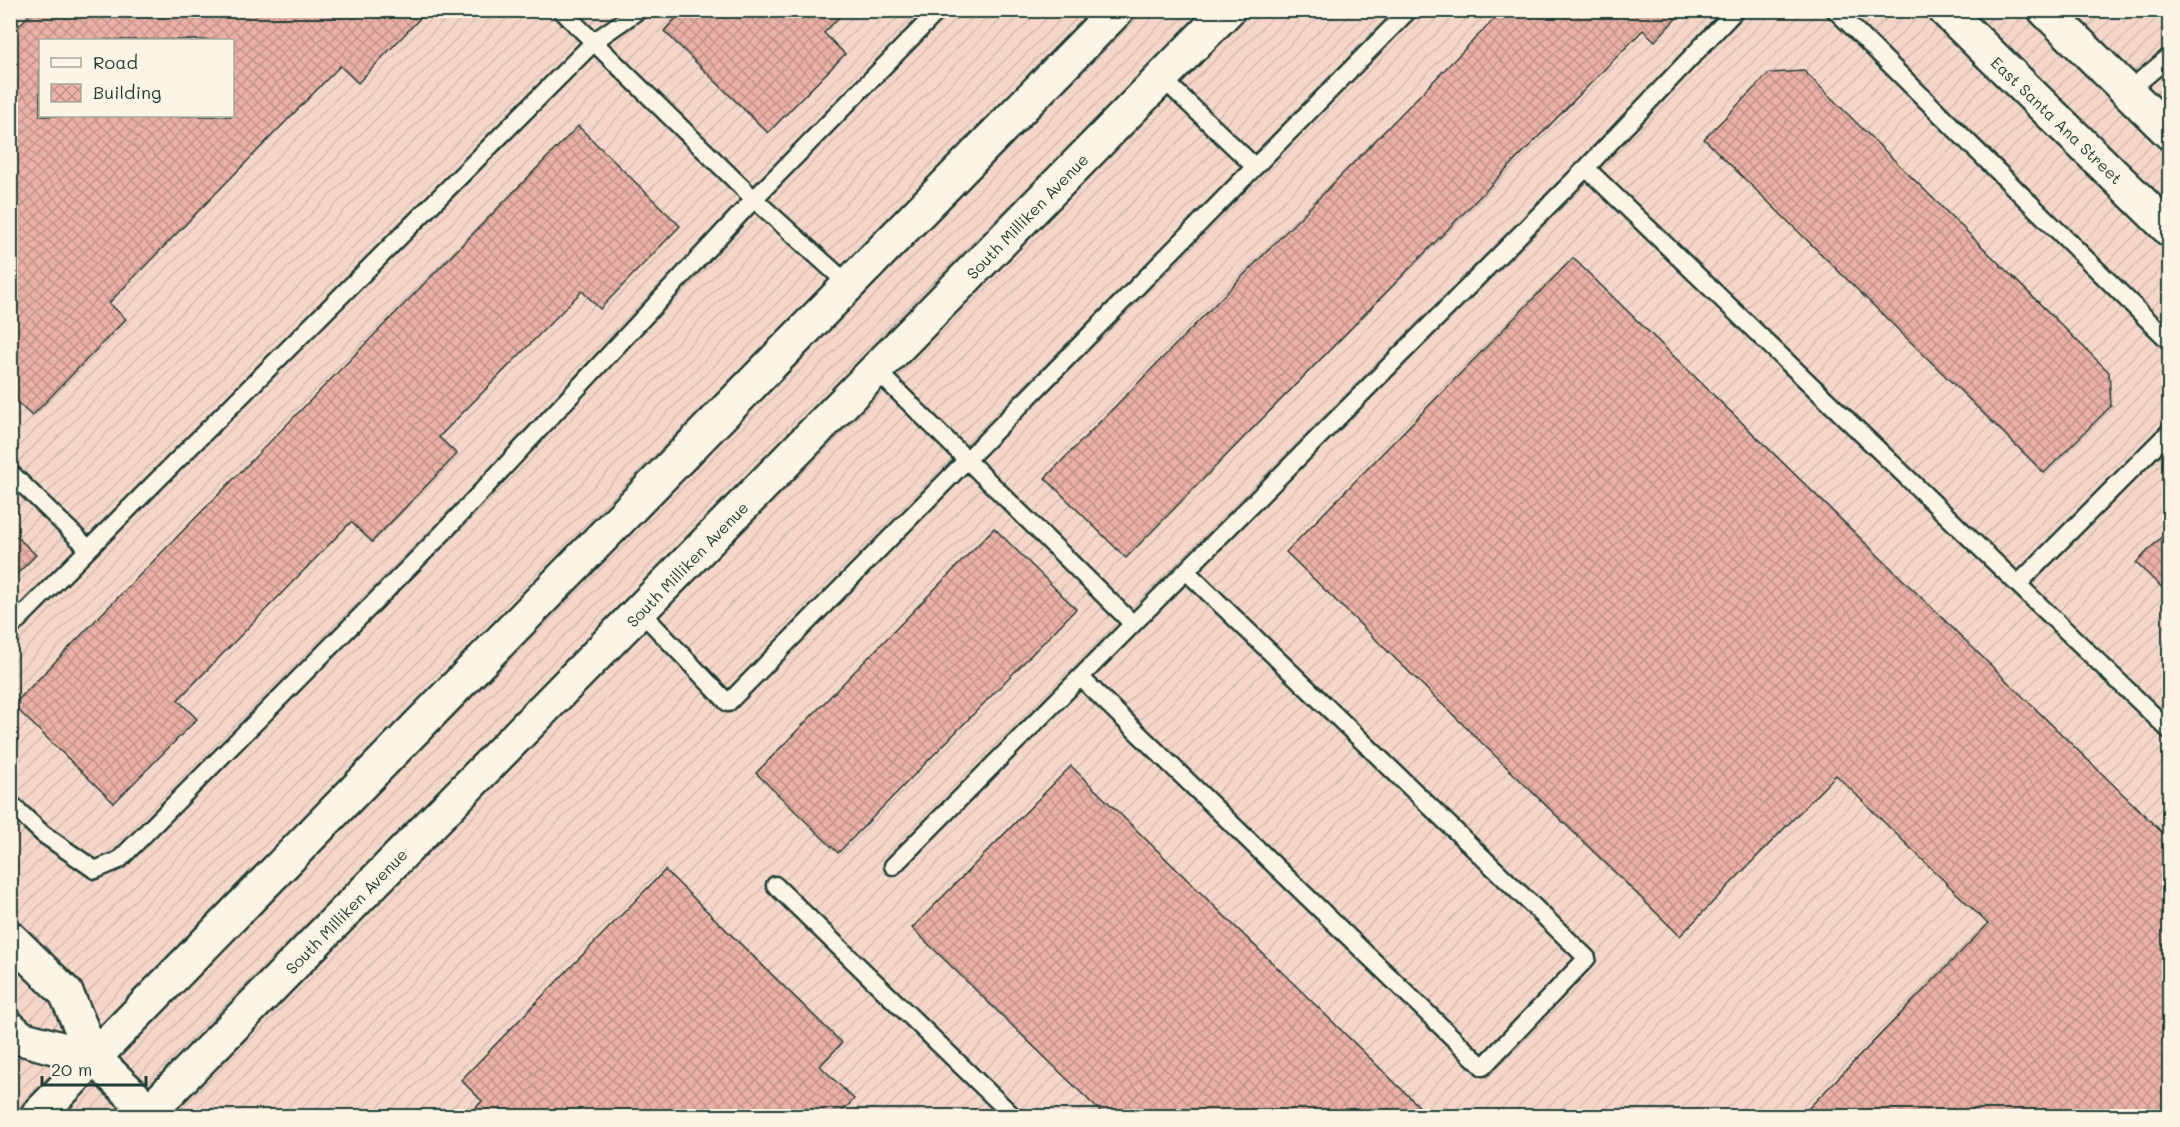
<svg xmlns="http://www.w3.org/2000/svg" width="2180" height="1127" viewBox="0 0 2180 1127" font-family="Mali,sans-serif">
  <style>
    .industrial { fill: url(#industrial-furrows); fill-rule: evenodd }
    .building { fill: url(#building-cross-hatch); stroke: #1f3d34; stroke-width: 1.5; fill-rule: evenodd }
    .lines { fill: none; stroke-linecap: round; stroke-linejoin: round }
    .lane-casing { stroke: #1f3d34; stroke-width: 21 }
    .street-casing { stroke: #1f3d34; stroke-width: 38 }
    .secondary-casing { stroke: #1f3d34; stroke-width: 38 }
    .primary-casing { stroke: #1f3d34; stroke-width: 38 }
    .lane { stroke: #fcf5e5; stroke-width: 16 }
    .street { stroke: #fcf5e5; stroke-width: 33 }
    .secondary { stroke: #fcf5e5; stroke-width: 33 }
    .primary { stroke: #fcf5e5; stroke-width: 33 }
    .labels { text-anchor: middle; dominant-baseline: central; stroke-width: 4.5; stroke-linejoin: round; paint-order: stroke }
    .street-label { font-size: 16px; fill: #1f3d34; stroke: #fcf5e5 }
  </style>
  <defs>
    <pattern id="industrial-furrows" width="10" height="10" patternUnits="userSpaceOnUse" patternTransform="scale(1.5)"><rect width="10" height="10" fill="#f5d7c9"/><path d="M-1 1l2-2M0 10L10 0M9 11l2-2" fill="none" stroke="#d2b9ad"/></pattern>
    <pattern id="building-cross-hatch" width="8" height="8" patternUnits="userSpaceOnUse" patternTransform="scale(1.5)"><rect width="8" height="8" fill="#ebb1a6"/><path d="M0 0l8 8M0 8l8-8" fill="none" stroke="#be9188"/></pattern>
  </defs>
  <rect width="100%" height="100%" fill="#f9e7d8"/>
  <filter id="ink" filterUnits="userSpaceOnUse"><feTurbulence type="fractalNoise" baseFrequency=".0167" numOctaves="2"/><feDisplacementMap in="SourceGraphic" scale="12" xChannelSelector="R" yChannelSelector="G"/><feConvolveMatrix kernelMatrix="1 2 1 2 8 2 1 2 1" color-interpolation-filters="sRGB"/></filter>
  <g filter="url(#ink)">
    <path class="industrial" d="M11,11H2169V1116H11ZM40,40H232V116H40Z"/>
    <path class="building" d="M34,10H428L358,83L340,66L109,303L126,319L32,416L10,396V35ZM40,40H232V116H40Z
      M683,10H846L824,33L845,54L768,133L664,31Z
      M1503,10H1684L1655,41L1643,30L1126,558L1045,478Z
      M1804,71L2109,372L2111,406L2044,473L1704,139L1769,73Z
      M578,126L680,226L600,309L582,291L439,437L457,454L372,542L351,522L178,700L197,719L114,803L13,705Z
      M1573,258L2170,840V1116H1801L1988,924L1836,775L1680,936L1286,552Z
      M994,528L1076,609L838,853L756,773Z
      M2170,528V595L2136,563Z
      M10,530L36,555L10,581Z
      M1071,766L1429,1116H1105L912,928Z
      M665,870L842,1043L820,1066L854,1099L838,1116H467L482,1101L461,1080Z"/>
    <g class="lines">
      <g class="lane-casing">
        <path id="lane" d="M561,10L754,199L939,10
          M1835,10L2170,342
          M1162,78L1255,167
          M2127,92L2170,56
          M1586,168L2170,731
          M876,370L1133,624L893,866
          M10,472L89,549
          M2018,584L2170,431
          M640,611L728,703L1409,10
          M1133,624L1586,168L1736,10
          M10,628L596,40L639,10
          M1080,677L1483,1067L1587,958L1186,571
          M10,803L43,834L95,870L119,860L438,538L754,199L849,285
          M775,885L1013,1116"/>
      </g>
      <g class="street-casing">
        <path id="street" d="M10,938L66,993L94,1058L154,1116
          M10,1028L21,1038L94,1058"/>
      </g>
      <g class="secondary-casing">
        <path id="secondary" d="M1945,10L2170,230
          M2045,10L2170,133"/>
      </g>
      <g class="primary-casing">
        <path id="primary" d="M37,1116L1117,10
          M145,1116L1228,10"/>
      </g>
      <use href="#lane" class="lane"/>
      <use href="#street" class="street"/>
      <use href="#secondary" class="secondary"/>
      <use href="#primary" class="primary"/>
    </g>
  </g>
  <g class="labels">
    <g class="street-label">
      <text transform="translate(2057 120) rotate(44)">East Santa Ana Street</text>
      <text transform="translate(1027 216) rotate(-46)">South Milliken Avenue</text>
      <text transform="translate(687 564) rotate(-46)">South Milliken Avenue</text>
      <text transform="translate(346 911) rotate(-46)">South Milliken Avenue</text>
    </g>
  </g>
  <rect width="2180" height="1127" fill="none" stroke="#fcf5e5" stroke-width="36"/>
  <rect x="18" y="18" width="2144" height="1091" fill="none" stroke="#1f3d34" stroke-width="2" filter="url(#ink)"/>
  <rect x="39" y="39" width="195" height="78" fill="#fcf5e5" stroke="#a4ab9e" stroke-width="1.5"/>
  <rect x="51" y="58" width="30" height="9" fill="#fcf5e5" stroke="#a4ab9e" stroke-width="1.5"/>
  <text x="93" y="69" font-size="18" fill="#1f3d34">Road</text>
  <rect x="51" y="84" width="30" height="18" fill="url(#building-cross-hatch)" stroke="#a4ab9e" stroke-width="1.5"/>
  <text x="93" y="99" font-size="18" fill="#1f3d34">Building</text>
  <path d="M42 1076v9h104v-9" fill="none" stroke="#1f3d34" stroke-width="3"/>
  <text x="51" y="1076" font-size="18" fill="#1f3d34" stroke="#fcf5e5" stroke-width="4.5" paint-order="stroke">20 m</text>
</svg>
